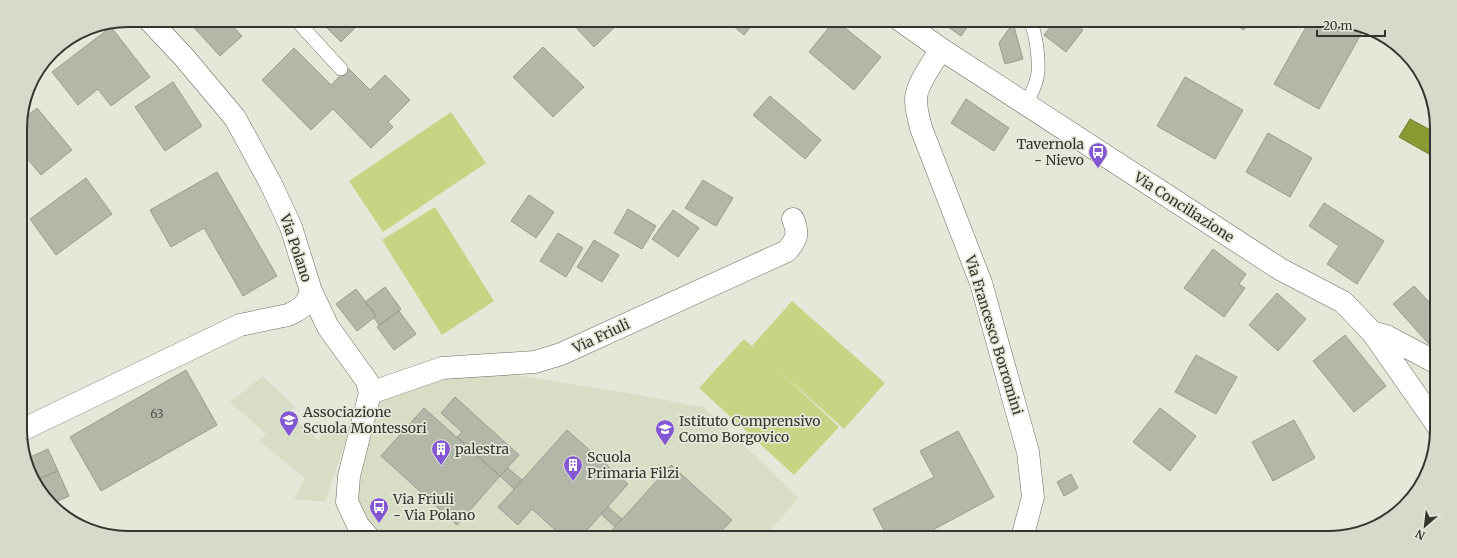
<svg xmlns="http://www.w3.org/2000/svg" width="1457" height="558" viewBox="0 0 1457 558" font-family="Merriweather,serif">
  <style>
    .built { fill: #d8ddc6 }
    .green { fill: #c6d483 }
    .water { fill: #8b9932; stroke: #717b31 }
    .building { fill: #b3b7a8; stroke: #9a9d8e }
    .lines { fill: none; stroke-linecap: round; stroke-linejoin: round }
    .lane-casing { stroke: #6a6d60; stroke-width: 14 }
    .street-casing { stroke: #6a6d60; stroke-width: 23 }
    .lane { stroke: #fff; stroke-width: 13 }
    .street { stroke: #fff; stroke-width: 22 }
    .labels { text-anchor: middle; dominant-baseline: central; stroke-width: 3.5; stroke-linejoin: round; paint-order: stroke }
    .number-label { font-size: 12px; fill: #54564d }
    .poi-label { font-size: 14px; fill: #34352f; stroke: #e5e8d8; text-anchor: start }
    .street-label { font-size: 14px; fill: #34352f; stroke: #e5e8d8 }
    .rim { fill: none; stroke: #34352f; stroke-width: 2 }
  </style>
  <rect width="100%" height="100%" fill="#e5e8d8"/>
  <path class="built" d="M442,368L521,376L627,393L704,407L799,498L762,538H715L732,520L671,465L622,519L608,507L628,484L568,430L522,480L508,468L519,455L455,398L441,413L462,432L457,437L424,408L381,457L457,525L500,476L514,489L498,507L518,525L532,509L564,538H369L349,476L370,393Z
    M263,376L295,407L289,413L318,440L333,422L348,434L325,502L294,499L305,478L259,441L266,434L230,402Z
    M601,514L615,527L607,538H580Z"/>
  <path class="green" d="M451,112L486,163L383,232L349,181Z
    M435,207L494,301L442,335L382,240Z
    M792,301L885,383L844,429L776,368L839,427L794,475L699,388L744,339L752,346Z"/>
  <path class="water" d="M1410,119L1436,133V158L1399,137Z"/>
  <path class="building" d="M187,20H227L242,36L220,56Z
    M319,20H357L360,23L341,42Z
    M569,20H622L594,47Z
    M726,20H756L744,35Z
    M835,20L881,57L854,90L809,52Z
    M938,20H972L961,36Z
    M1056,20H1069L1083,30L1066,52L1044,35Z
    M1226,20H1249L1244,30Z
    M1310,20H1329L1365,27L1319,109L1274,84Z
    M1013,23L1023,59L1005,64L999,43Z
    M111,27L150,77L111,106L98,89L78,105L52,72Z
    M543,47L584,87L553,117L513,77Z
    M294,48L331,85L348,68L370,90L385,75L410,100L388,122L393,127L371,148L333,109L311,130L262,80Z
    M1185,77L1243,110L1215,159L1157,126Z
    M173,82L202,126L165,151L135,107Z
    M770,96L821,140L805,159L753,115Z
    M966,99L1009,128L994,151L951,123Z
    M37,108L72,150L41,175L20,150V122Z
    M1268,133L1312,158L1290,197L1246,172Z
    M217,172L277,276L243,296L204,228L171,247L150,210Z
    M86,178L112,214L56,255L30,219Z
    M703,180L733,198L716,226L685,208Z
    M529,195L554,212L536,238L511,221Z
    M1324,203L1384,241L1357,284L1327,264L1339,246L1309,226Z
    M628,209L656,226L642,249L614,233Z
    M673,210L699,228L678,257L652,239Z
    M558,233L583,248L566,277L540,261Z
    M594,240L619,255L602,282L577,267Z
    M1213,249L1246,274L1239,284L1245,288L1224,317L1184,288Z
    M21,266L26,273L21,277Z
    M1414,286L1432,305L1437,301V349L1435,351L1393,304Z
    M385,287L401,309L379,325L374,318L376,316L365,302Z
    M356,289L376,316L357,331L336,304Z
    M1277,293L1306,319L1278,351L1249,325Z
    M399,311L416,334L394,350L377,327Z
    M1345,335L1386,386L1354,412L1313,361Z
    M1196,355L1237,377L1216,414L1175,392Z
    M186,370L217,425L101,491L70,437Z
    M455,397L519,455L500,476L457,437L462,432L441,413Z
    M424,408L500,476L457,525L381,456Z
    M1160,408L1196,436L1170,471L1133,442Z
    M1294,420L1315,458L1273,481L1252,442Z
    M567,430L628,484L580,538H564L532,509L518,525L498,507Z
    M958,431L994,497L918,538H888L873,509L934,477L920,451Z
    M48,449L58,471L36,480L26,459Z
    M671,465L732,520L715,538H607L606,537Z
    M508,468L522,480L514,489L500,476Z
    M58,471L69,496L51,504L47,501L36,480Z
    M1071,474L1078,488L1064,496L1057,482Z
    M608,507L622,519L615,527L601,514Z
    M277,530L288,538H271Z"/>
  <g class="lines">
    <g class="lane-casing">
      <path id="lane" d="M296,20L341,69
        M1026,104C1031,94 1037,84 1038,72C1039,56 1036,35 1030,20"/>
    </g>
    <g class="street-casing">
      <path id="street" d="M149,20L183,56L235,118L271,184L291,227L311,291L328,327L367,381L370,393L349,476L347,502L358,525L369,538
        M900,20L941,49L1280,269L1343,302L1372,332L1437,425
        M941,49C934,61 915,86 916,100C916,110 919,119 921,128L981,283L1028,452L1033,497L1022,538
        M1372,332L1386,336L1437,363
        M370,393L442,368L535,362L561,354L787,251C797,239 799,234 793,219
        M22,430L240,325L288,315L296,311L302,307L307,301L311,291"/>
    </g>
    <use href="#lane" class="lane"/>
    <use href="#street" class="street"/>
  </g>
  <defs>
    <g id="bus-pin" transform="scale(1)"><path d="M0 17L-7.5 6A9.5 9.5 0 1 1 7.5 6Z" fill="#8458d2" stroke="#e5e8d8"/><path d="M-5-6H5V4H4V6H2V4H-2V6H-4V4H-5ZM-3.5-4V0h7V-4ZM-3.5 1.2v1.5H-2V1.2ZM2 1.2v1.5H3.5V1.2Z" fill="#fff"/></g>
    <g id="school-pin" transform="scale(1)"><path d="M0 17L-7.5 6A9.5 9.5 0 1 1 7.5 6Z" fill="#8458d2" stroke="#e5e8d8"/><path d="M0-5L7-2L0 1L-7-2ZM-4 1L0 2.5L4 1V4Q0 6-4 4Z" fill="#fff"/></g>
    <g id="building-pin" transform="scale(1)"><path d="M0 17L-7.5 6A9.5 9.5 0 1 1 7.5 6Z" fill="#8458d2" stroke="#e5e8d8"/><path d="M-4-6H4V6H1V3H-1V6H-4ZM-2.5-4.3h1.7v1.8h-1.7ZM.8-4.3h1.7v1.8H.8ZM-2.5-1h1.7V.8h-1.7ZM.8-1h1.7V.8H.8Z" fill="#fff"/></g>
  </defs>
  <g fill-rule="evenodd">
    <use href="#bus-pin" x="1098" y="152"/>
    <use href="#school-pin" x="289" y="420"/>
    <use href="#school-pin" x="665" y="429"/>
    <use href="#building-pin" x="441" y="449"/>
    <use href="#building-pin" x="573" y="465"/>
    <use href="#bus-pin" x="379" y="507"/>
  </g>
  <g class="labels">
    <g class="number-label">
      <text x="157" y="413">63</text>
    </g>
    <g class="poi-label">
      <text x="1084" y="144" text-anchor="end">Tavernola<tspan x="1084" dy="16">- Nievo</tspan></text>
      <text x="303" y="412">Associazione<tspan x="303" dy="16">Scuola Montessori</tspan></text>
      <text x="679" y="421">Istituto Comprensivo<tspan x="679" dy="16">Como Borgovico</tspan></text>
      <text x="455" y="449">palestra</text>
      <text x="587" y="457">Scuola<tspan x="587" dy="16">Primaria Filzi</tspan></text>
      <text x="393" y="499">Via Friuli<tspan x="393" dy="16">- Via Polano</tspan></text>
    </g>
    <g class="street-label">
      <text transform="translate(1184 207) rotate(33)">Via Conciliazione</text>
      <text transform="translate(296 248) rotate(71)">Via Polano</text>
      <text transform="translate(994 335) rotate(73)">Via Francesco Borromini</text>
      <text transform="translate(601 336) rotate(-25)">Via Friuli</text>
    </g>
  </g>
  <path d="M0 0H1457V558H0ZM128 27H1329A101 101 0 0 1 1430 128V430A101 101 0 0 1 1329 531H128A101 101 0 0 1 27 430V128A101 101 0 0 1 128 27Z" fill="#d7daca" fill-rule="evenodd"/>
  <path class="rim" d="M128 27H1329A101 101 0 0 1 1430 128V430A101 101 0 0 1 1329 531H128A101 101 0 0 1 27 430V128A101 101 0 0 1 128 27Z"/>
  <g transform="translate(1425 526) rotate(208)" stroke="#e5e8d8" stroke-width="3" paint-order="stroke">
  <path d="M0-3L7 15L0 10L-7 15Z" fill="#34352f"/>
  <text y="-6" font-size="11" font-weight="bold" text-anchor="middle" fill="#34352f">N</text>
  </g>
  <path d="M1317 30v6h68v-6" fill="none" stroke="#34352f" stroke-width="2"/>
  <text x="1323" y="30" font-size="12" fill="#34352f" stroke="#e5e8d8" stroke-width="3" paint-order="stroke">20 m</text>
</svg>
